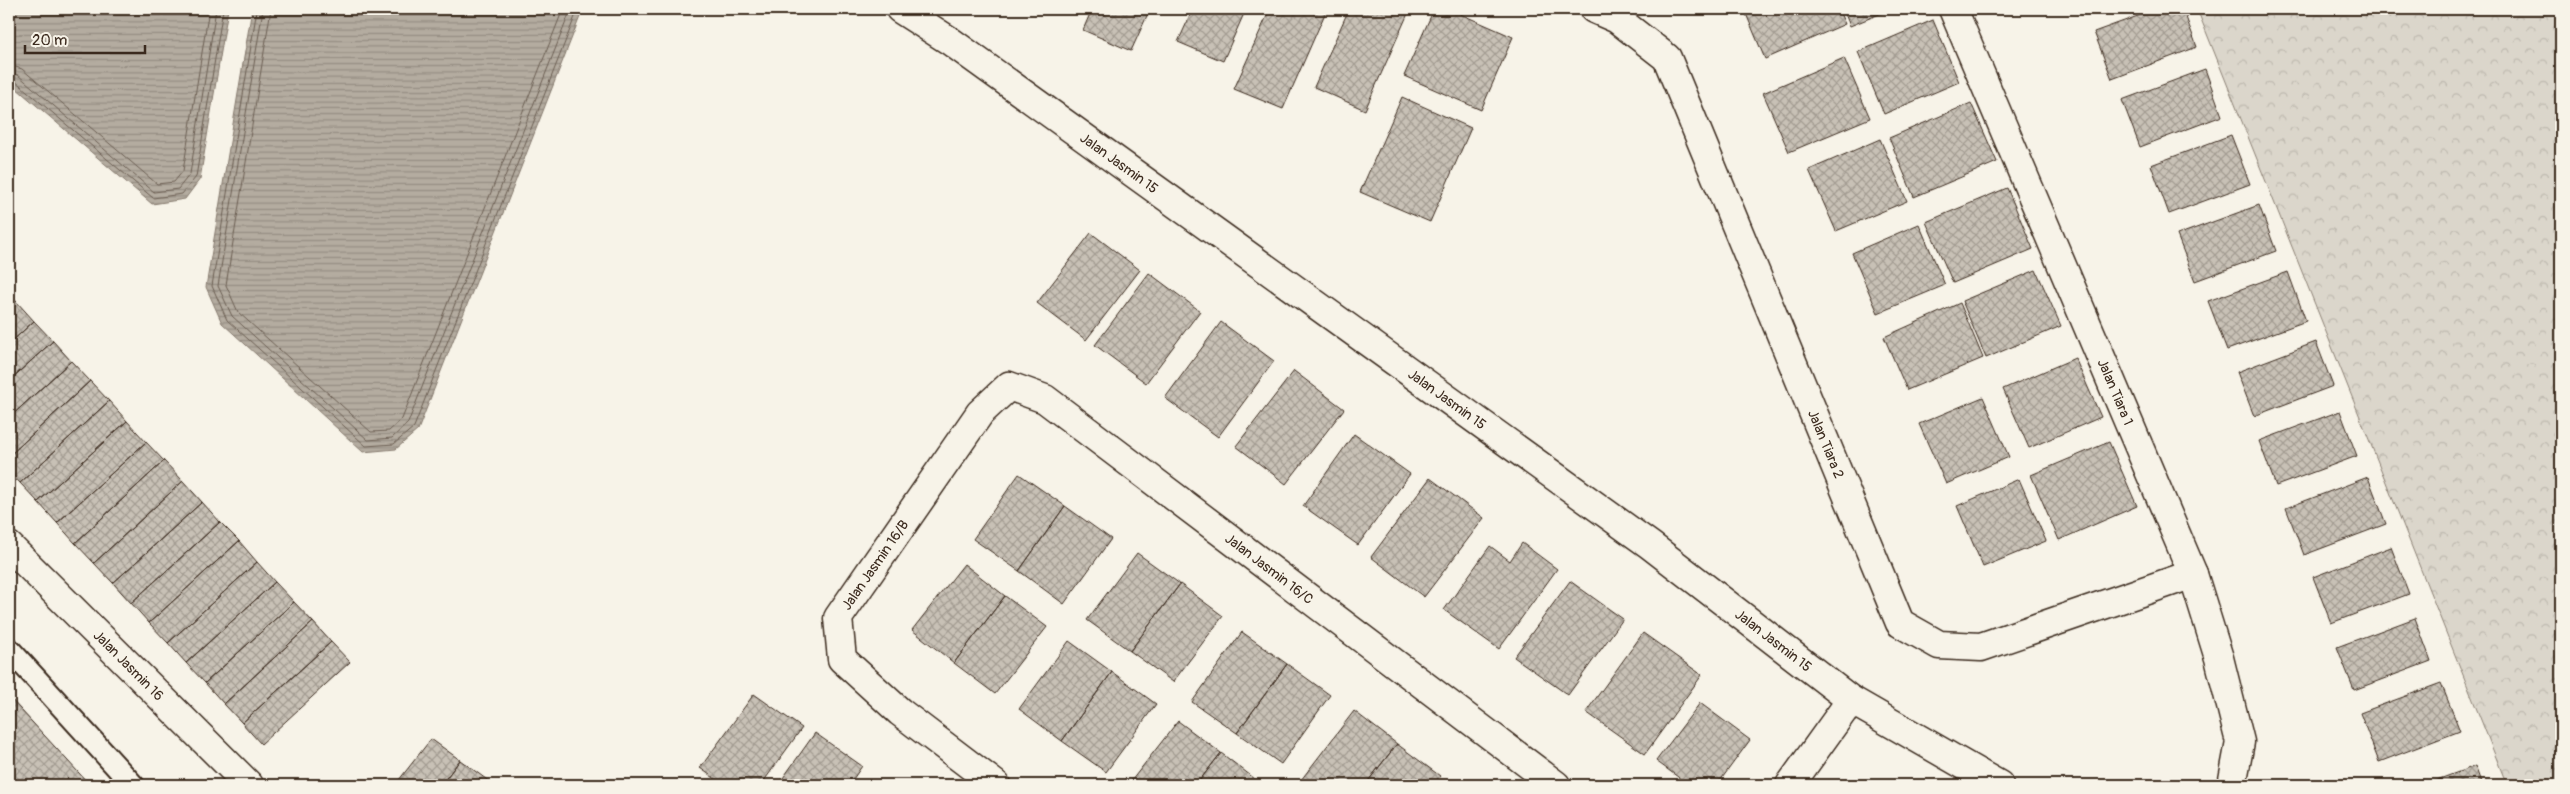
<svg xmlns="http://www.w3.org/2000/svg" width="2570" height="794" viewBox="0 0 2570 794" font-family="Pangolin,sans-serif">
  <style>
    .forest { fill: url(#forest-crowns); stroke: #8b8074 }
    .water { fill: url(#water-rules); stroke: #84786c }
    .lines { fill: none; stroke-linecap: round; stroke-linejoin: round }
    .shore { stroke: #6b5e52; stroke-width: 1 }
    .building { fill: url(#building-cross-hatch); stroke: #3b2a1e }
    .lane-casing { stroke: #3b2a1e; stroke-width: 25 }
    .street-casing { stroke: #3b2a1e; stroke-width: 31 }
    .lane { stroke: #f7f3e8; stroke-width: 21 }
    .street { stroke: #f7f3e8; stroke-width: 28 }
    .labels { text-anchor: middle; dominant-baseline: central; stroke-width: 4; stroke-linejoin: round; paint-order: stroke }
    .street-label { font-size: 14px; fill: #3b2a1e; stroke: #f7f3e8 }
  </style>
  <defs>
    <pattern id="forest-crowns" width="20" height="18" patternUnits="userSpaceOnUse" patternTransform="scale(1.25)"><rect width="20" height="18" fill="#dbd6cb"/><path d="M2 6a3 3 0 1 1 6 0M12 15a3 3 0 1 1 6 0" fill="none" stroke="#bdb8ae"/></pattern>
    <pattern id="water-rules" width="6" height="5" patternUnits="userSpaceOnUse" patternTransform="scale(1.25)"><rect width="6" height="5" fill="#b4aca0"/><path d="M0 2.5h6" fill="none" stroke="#948c82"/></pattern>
    <pattern id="building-cross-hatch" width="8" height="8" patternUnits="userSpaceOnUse" patternTransform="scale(1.25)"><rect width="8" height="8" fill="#c8c1b6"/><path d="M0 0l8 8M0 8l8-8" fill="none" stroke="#a49d93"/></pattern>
  </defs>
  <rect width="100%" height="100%" fill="#f7f3e8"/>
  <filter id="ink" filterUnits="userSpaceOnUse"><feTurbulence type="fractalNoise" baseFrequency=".02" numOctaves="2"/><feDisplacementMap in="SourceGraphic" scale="10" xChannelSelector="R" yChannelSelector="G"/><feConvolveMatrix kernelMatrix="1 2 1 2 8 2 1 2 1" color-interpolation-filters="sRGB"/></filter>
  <g filter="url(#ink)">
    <path class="forest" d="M2197,9H2561V785H2507Z"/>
    <path class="water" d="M9,9H228L200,179L185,199L152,204L9,82Z
      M252,9H583L418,430L396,449L363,452L222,323L206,287Z"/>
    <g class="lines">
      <path class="shore" d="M257,9L212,286L227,320L366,446L394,444L414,427L578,9
        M263,9L218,286L232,316L368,440L392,438L408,423L571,9
        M271,9L226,285L238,312L371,432L389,431L402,419L563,9
        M9,65L22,69L157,184L174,182L183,171L209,9
        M9,72L18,75L154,192L178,189L190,174L216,9
        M9,79L14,80L153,198L182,194L196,177L223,9"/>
    </g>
    <path class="building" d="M1092,9H1150L1131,51L1083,30Z
      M1193,9H1246L1223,61L1178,42Z
      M1270,9H1327L1283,109L1234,89Z
      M1349,9H1410L1365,110L1314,87Z
      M1434,9H1449L1513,37L1481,110L1404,76Z
      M1744,9H1838L1845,24L1765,59Z
      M1843,9H1892L1850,26Z
      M2157,9H2183L2197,47L2112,79L2094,32Z
      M1933,20L1959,82L1884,114L1858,52Z
      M1844,58L1870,118L1789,152L1763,93Z
      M2205,69L2222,116L2140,147L2122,100Z
      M1402,97L1471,128L1430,222L1360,192Z
      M1971,103L1997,162L1914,197L1889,138Z
      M2231,135L2250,184L2169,214L2151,165Z
      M1880,139L1907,201L1836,231L1809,170Z
      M2007,188L2033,249L1953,283L1926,222Z
      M2259,205L2276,251L2195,281L2177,235Z
      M1919,224L1945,285L1878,313L1852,253Z
      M1091,233L1140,270L1086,340L1037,303Z
      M2036,270L2061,326L1986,358L1962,301Z
      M2288,272L2306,321L2227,350L2208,301Z
      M1149,273L1200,311L1146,383L1095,345Z
      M9,294L16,301L9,307Z
      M16,301L34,321L9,344V307Z
      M1960,303L1983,358L1907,390L1884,337Z
      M34,321L53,341L9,381V344Z
      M1221,322L1274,361L1218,437L1165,398Z
      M53,341L71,361L9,418V381Z
      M2316,342L2333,386L2254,416L2237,372Z
      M2075,358L2101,417L2029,448L2003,389Z
      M71,361L90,381L9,456V418Z
      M1294,371L1344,409L1286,484L1236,446Z
      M90,381L109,401L20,483L9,471V456Z
      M1983,397L2009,457L1946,484L1919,424Z
      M109,401L127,421L38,502L20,483Z
      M2340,411L2357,456L2276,486L2259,441Z
      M127,421L146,442L57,523L38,502Z
      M1354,434L1410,474L1358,545L1303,506Z
      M146,442L164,461L75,543L57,523Z
      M2109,442L2137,506L2059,540L2031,475Z
      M164,461L183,481L94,563L75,543Z
      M1019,474L1065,506L1019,571L973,539Z
      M2368,477L2386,524L2304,555L2286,508Z
      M1430,478L1484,518L1424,597L1371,557Z
      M2019,479L2046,541L1983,567L1957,506Z
      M183,481L202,502L113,583L94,563Z
      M202,502L220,522L131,603L113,583Z
      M1065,506L1111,539L1064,604L1019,571Z
      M220,522L239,541L149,623L131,603Z
      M239,541L257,562L168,643L149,623Z
      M1522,543L1557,569L1499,649L1444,610L1490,546L1510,561Z
      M2391,547L2409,594L2331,623L2313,577Z
      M1137,553L1180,584L1130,651L1087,620Z
      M257,562L275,582L186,663L168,643Z
      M964,564L1005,596L954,663L912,630Z
      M1570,581L1623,619L1568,695L1514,657Z
      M275,582L294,602L205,683L186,663Z
      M1180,584L1223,616L1173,682L1130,651Z
      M1005,596L1047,627L995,694L954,663Z
      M294,602L313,622L224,704L205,683Z
      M2415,618L2431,661L2354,690L2337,647Z
      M313,622L331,642L242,723L224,704Z
      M1242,632L1287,664L1237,733L1192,702Z
      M1643,633L1702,675L1645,754L1586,712Z
      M1069,641L1112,672L1062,741L1019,709Z
      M331,642L350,662L261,744L242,723Z
      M1287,664L1330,695L1281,764L1237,733Z
      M1112,672L1156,704L1106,772L1062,741Z
      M2441,683L2460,731L2379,762L2360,713Z
      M754,694L802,728L761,785H724L700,768Z
      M9,697L90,785H9Z
      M1700,703L1750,740L1717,785H1689L1656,761Z
      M1354,711L1397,744L1365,785H1307L1301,780Z
      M1178,721L1221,753L1196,785H1128Z
      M815,733L862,766L849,785H778Z
      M431,739L460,760L441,785H395Z
      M1397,744L1440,776L1433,785H1365Z
      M1221,753L1263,785H1196Z
      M460,760L490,782L487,785H441Z
      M2475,766L2482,785H2423Z"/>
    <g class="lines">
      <g class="lane-casing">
        <path id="lane" d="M9,649L133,785"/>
      </g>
      <g class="street-casing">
        <g id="street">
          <path id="s1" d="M900,9L950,41L1650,545L1851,700L1999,785"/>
          <path id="s2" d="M1594,9L1617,19L1667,58L1900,623L1939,645L1981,647L2193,574"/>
          <path id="s3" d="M1953,9L2193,574L2219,658L2240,742L2232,785"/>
          <path id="s4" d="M9,546L249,785"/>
          <path id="s5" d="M996,785L900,712L842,659L838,618L980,413L1009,386L1045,399L1556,785"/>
          <path d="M1790,785L1851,700"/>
        </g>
      </g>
      <use href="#lane" class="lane"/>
      <use href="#street" class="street"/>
    </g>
  </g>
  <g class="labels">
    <g class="street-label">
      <text stroke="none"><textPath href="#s1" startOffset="268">Jalan Jasmin 15</textPath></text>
      <text stroke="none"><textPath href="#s3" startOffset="416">Jalan Tiara 1</textPath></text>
      <text stroke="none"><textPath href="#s1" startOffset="672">Jalan Jasmin 15</textPath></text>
      <text stroke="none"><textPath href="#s2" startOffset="506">Jalan Tiara 2</textPath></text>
      <text stroke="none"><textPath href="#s5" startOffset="305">Jalan Jasmin 16/B</textPath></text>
      <text stroke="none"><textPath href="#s5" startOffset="849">Jalan Jasmin 16/C</textPath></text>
      <text stroke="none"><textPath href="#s1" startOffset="1078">Jalan Jasmin 15</textPath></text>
      <text stroke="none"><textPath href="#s4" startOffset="169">Jalan Jasmin 16</textPath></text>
    </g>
  </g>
  <rect width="2570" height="794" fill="none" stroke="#f7f3e8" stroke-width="30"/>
  <rect x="15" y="15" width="2540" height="764" fill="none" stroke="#3b2a1e" stroke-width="2" filter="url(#ink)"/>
  <path d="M25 45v8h120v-8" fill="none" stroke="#3b2a1e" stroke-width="2.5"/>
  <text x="32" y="45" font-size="15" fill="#3b2a1e" stroke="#f7f3e8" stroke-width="4" paint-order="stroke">20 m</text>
</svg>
